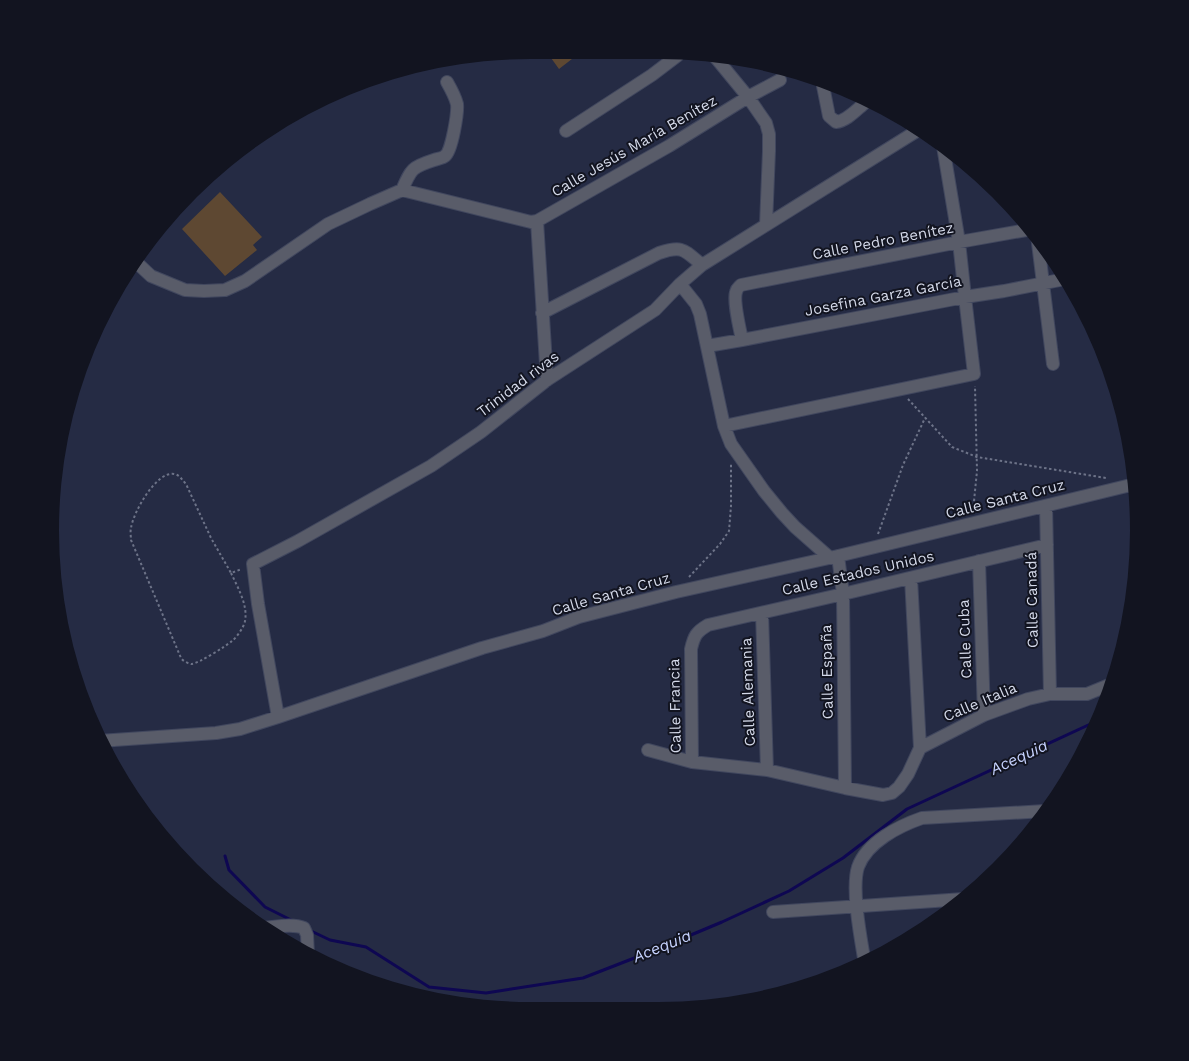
<svg xmlns="http://www.w3.org/2000/svg" width="1189" height="1061" viewBox="0 0 1189 1061" font-family="'Work Sans',sans-serif">
  <style>
    .lines { fill: none; stroke-linecap: round; stroke-linejoin: round }
    .stream { stroke: #0e0752; stroke-width: 3 }
    .building { fill: #5e4832 }
    .minor-casing { stroke: #41475e; stroke-width: 14 }
    .path { stroke: #6d7388; stroke-width: 2; stroke-dasharray: 2.5 2.5; stroke-linecap: butt }
    .minor { stroke: #595c69; stroke-width: 12 }
    .labels { text-anchor: middle; dominant-baseline: central; stroke-width: 4; stroke-linejoin: round; paint-order: stroke }
    .street-label { font-size: 15px; fill: #d4d9e9; stroke: #121420 }
    .water-label { font-size: 16px; font-style: italic; fill: #c6d2fe; stroke: #121420 }
  </style>
  <rect width="100%" height="100%" fill="#252b44"/>
  <g class="lines">
    <path class="stream" d="M225,856L229,870L265,907L293,921
      M309,930L330,940L366,947L429,987L486,993L583,978L655,950L722,922L789,891L843,858L907,809L1097,721"/>
  </g>
  <path class="building" d="M546,51H547L581,52L559,69Z
    M220,192L262,237L253,245L257,250L225,276L182,229Z"/>
  <g class="lines">
    <g class="minor-casing">
      <path id="minor" d="M716,58L748,97L766,123L769,134V151L766,225
        M823,86L829,116L836,122C847,121 857,109 866,102
        M566,131L652,75L677,56
        M402,190C411,169 412,167 434,160C437,159 443,158 445,156C452,151 458,112 457,104C455,96 451,89 447,82
        M537,221L547,380
        M1037,235L1053,364
        M135,261L151,276L185,290L204,291L225,290L245,281L328,224L370,204L402,190L531,222L537,221L669,146L748,97L780,80
        M680,284L696,304L700,314L724,426L731,444L764,491L782,513L795,527L829,557
        M542,313L659,253C683,245 684,250 702,265
        M742,340C740,329 733,302 736,292C737,288 738,288 741,285L959,242L1032,229
        M707,346L742,340L965,297L1004,291L1065,279
        M724,426L974,374L965,297L959,242L943,146
        M1137,491V525
        M1046,506L1050,694
        M838,556L843,594L845,788
        M979,561L984,715
        M911,578L920,748
        M762,613L767,770
        M278,717L258,604L253,564L298,541L431,466L481,432L547,380L655,310L680,284L702,265L920,129
        M99,741L216,733L240,729L278,717L482,648L543,631L579,617L676,592L838,556L1135,484
        M648,750L692,762L767,770L845,788L883,795L892,793L899,787L908,774L920,748L984,715L1028,699L1050,694H1087L1114,683
        M692,762L691,649C694,636 696,632 708,625L843,594L1047,545
        M773,912L964,899
        M264,928C276,927 292,923 304,928L307,935L308,955
        M865,964C861,940 851,889 858,867C867,842 899,826 922,818L1045,811"/>
    </g>
    <path class="path" d="M908,399L952,447L977,457L1106,478
      M973,511L977,471L975,386
      M878,534L903,465L925,418
      M231,573C238,588 248,605 245,621C244,627 237,637 232,641C226,646 198,664 191,664C187,663 183,661 181,658L131,540C131,537 130,532 131,528C133,513 156,471 174,474C180,475 182,480 186,484L211,538L231,573L242,569
      M689,577L720,544L729,531L731,506V464"/>
    <use href="#minor" class="minor"/>
  </g>
  <g class="labels">
    <g class="street-label">
      <text transform="translate(634 146) rotate(-30)">Calle Jesús María Benítez</text>
      <text transform="translate(883 241) rotate(-11)">Calle Pedro Benítez</text>
      <text transform="translate(883 296) rotate(-11)">Josefina Garza García</text>
      <text transform="translate(518 384) rotate(-37)">Trinidad rivas</text>
      <text transform="translate(1005 499) rotate(-14)">Calle Santa Cruz</text>
      <text transform="translate(858 573) rotate(-13)">Calle Estados Unidos</text>
      <text transform="translate(611 594) rotate(-16)">Calle Santa Cruz</text>
      <text transform="translate(1032 600) rotate(-91)">Calle Canadá</text>
      <text transform="translate(965 639) rotate(-92)">Calle Cuba</text>
      <text transform="translate(827 672) rotate(-91)">Calle España</text>
      <text transform="translate(748 692) rotate(-92)">Calle Alemania</text>
      <text transform="translate(980 702) rotate(-23)">Calle Italia</text>
      <text transform="translate(675 706) rotate(-91)">Calle Francia</text>
    </g>
    <g class="water-label">
      <text transform="translate(1019 757) rotate(-25)">Acequia</text>
      <text transform="translate(662 946) rotate(-22)">Acequia</text>
    </g>
  </g>
  <path d="M0 0H1189V1061H0ZM530 59H659A471 471 0 0 1 1130 530V531A471 471 0 0 1 659 1002H530A471 471 0 0 1 59 531V530A471 471 0 0 1 530 59Z" fill="#121420" fill-rule="evenodd"/>
</svg>
